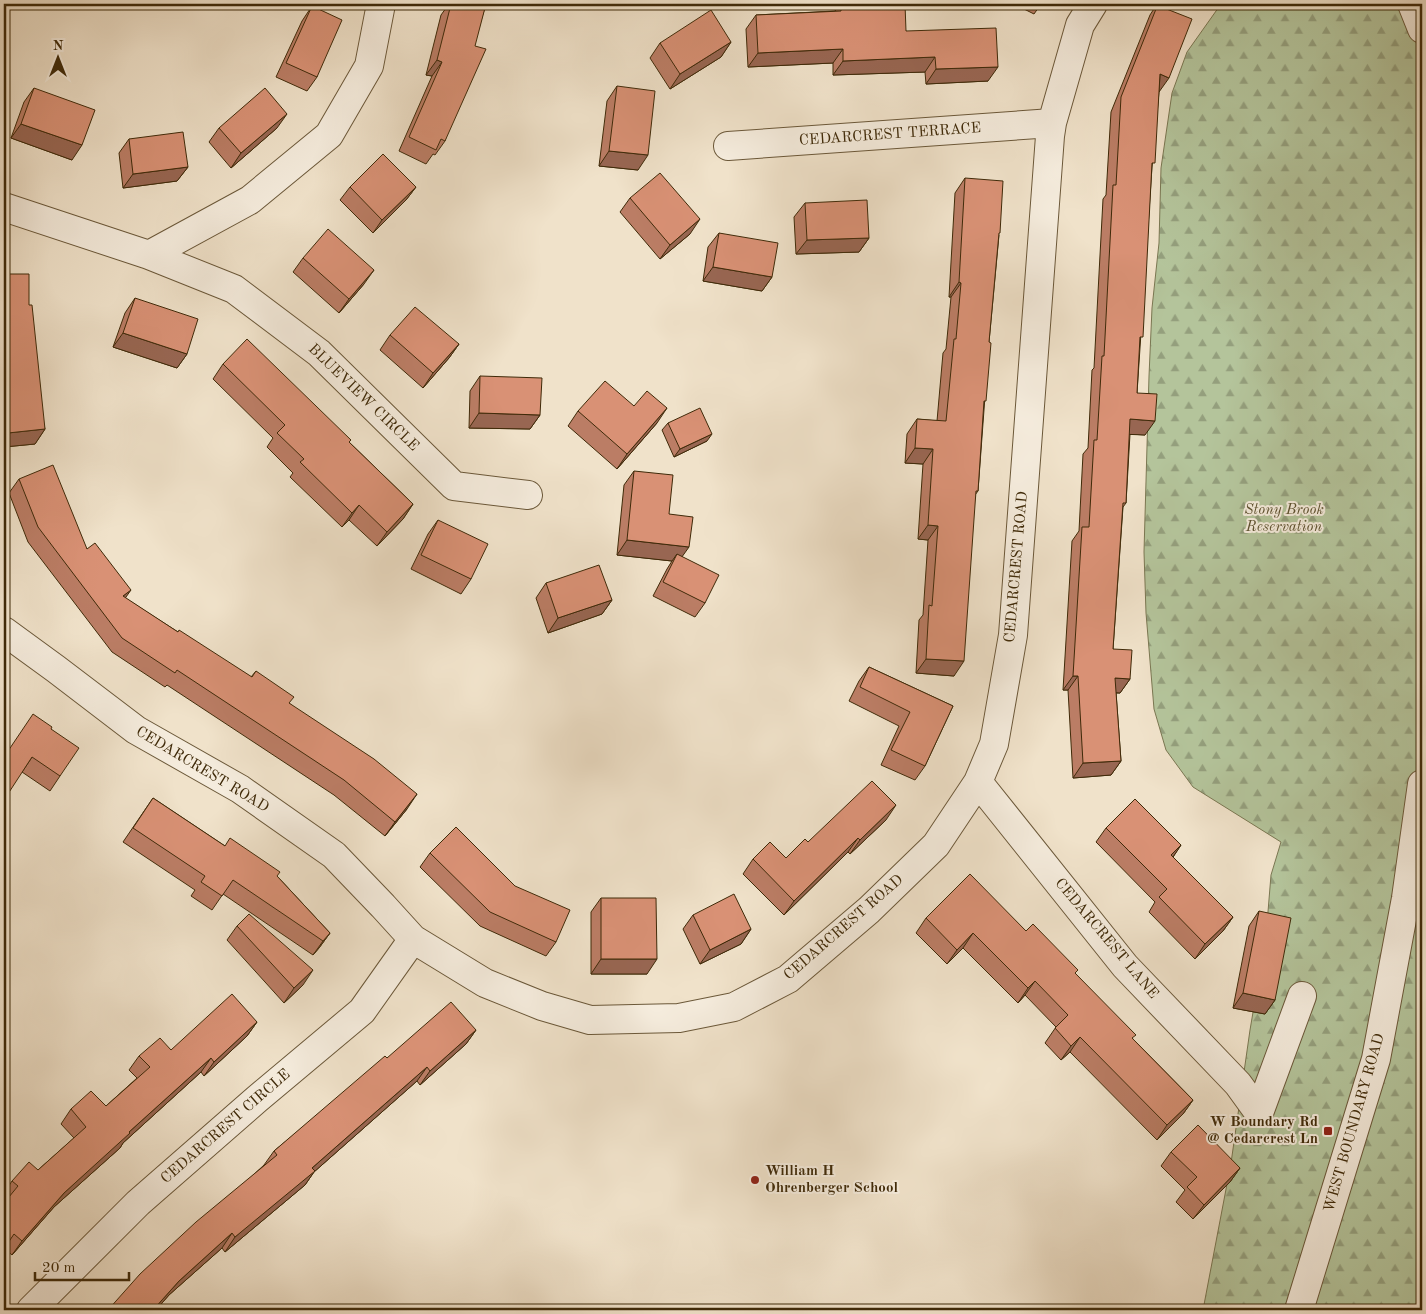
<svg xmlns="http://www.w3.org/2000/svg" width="1426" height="1314" viewBox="0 0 1426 1314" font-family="'Old Standard TT',serif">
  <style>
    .forest { fill: url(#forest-firs); stroke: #7a7752 }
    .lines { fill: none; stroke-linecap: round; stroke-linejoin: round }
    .minor-casing { stroke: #6b5839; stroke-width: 30 }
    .minor { stroke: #f5ecdd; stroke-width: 28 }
    .wall { fill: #bb7d65; stroke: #3f2a09 }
    .shaded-wall { fill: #986652; stroke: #3f2a09 }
    .building { fill: #d99175; stroke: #3f2a09 }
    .poi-dot { fill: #8f2418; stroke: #f5ecdd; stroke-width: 2 }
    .labels { text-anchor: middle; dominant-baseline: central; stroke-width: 4; stroke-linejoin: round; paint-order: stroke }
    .street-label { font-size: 15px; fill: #3f2a09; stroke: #f5ecdd }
    .park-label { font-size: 15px; font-style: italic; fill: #5c502e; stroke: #f5ecdd }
    .poi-label { font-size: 15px; font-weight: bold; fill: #3f2a09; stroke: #f5ecdd; text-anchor: end }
  </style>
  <defs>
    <pattern id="forest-firs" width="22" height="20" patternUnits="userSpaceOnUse" patternTransform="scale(1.25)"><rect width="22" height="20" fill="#b4c49b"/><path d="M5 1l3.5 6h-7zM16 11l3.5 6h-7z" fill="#949f7d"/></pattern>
  </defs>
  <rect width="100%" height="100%" fill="#f0e2ca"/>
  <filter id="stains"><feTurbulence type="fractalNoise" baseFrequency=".004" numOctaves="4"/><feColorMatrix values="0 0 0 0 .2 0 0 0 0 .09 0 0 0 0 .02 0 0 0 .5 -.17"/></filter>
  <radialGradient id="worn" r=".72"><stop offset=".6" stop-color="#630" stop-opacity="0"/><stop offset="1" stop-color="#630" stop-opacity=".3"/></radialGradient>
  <path class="forest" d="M1221,4H1422V1310H1203L1231,1163L1250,1030L1266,936L1271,875L1281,842L1193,787L1166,750L1154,709L1146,613L1144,552L1149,376L1152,308L1159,243L1161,168L1172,93L1187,52Z"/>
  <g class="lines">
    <g class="minor-casing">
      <path id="minor" d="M1412,4L1422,29
        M728,146L1052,123
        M4,207L149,255L250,200L329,135L369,66L381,4
        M149,255L234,289L319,353L454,486L528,495
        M4,631L56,669L136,730L240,789L334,855L383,906L413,939L485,983L542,1006L590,1020L679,1018L734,1007L788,979L869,910L936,845L978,782L994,744L1013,635L1050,136L1052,123L1080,25L1093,4
        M978,782L1125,966L1238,1084L1259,1113
        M1259,1113L1302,996
        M31,1310L138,1203L257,1099L362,1011L413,939
        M1299,1310L1376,1059L1406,898L1422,784"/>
    </g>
    <use href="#minor" class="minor"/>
  </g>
  <path class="wall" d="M449,4H486L445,141L435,155L433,154L426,164L399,151L432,76L426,75L441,15Z
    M840,4H868V5L906,31L988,81L926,84L925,72L833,75V63L748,67L746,29L756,15L835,11Z
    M1014,4H1041L1034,14Z
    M1157,4H1164L1159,92L1152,167L1137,393L1145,435L1130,434L1126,503L1123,507L1113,649L1130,679L1120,693H1116L1121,761L1111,775L1073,778L1068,690H1063L1072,541L1079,531L1083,454L1088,448L1092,370L1094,368L1103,199L1106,195L1111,112L1150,15Z
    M312,6L317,77L307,91L276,77L302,21Z
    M731,42L721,57L670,89L650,58L660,43Z
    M617,86L638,170L599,166L607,101Z
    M34,88L72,160L11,138L24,102Z
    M219,128H277L231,168L209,142Z
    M129,139L188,167L177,181L123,188L119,153Z
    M965,178L999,235L989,342L978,491L975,495L954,676L916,673L919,620L923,615L928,540L918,539L923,464L905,463L907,434L917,419L937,421L943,353L946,349L951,297H949L955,193Z
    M350,187H416L406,200L373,233L340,200Z
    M630,198L690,234L660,259L620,212Z
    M805,203L869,238L859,252L796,254L794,217Z
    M719,233L772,277L762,291L703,281L708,247Z
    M303,258L364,284L339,313L293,272Z
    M4,274L45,429L35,444L4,447Z
    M135,298L187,354L177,368L113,347L125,313Z
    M390,335L459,344L449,358L423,388L380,350Z
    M223,364L349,442L413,504L403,519L377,546L349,520L342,527L290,477L293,473L267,447L273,438L213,379Z
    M480,376L540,415L530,429L469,428L470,391Z
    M634,406L657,423L617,469L568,426L578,411Z
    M668,423L707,441L674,457L662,430Z
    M634,471L669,514L682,557L705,603L695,617L653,596L667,569L672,561L617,555L624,485Z
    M19,479L87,549L125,598L178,632L251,677L256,671L289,703L407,809L385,836L334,795L167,685L165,687L112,652L28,542L9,493Z
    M438,520L471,579L461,594L411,569L428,534Z
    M546,583L612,600L602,614L548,633L536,598Z
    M869,667L953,706L925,766L915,780L881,765L899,726L849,701L859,681Z
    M51,729L60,776L50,791L22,772Z
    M153,798L225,846L277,876L330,933L319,948L313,955L223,894L212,910L191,896L195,890L123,842Z
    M886,820L850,854L848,852L784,915L743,874L753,859L786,858L808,842Z
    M1106,828L1181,845L1173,857L1233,917L1223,931L1195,959L1149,912L1155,902L1096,842Z
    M430,853L556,942L546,956L480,926L420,867Z
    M601,898L647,974H591V912Z
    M1259,911L1275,1000L1265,1014L1233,1008L1249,926Z
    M693,915L751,929L741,944L700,964L683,929Z
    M926,918L1026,931L1076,974L1133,1039L1193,1100L1183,1114L1157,1140L1070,1052L1061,1060L1045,1043L1056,1027L1025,995L1018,1003L963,948L947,964L916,933Z
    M237,926L303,985L284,1003L227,940Z
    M257,1022L247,1036L204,1076L201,1072L123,1143L120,1148L54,1207L12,1255L4,1248L7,1200L4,1197V1193L12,1181L38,1170L74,1138L61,1124L71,1109L106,1106L137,1078L129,1070L139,1056L171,1050Z
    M476,1030L466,1044L420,1085L417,1081L314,1172L305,1185L225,1252L222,1248L169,1295L156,1310H108L264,1165L274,1151L387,1058Z
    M1171,1152L1240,1168L1230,1182L1193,1219L1176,1202L1185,1190L1161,1166Z"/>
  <path class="shaded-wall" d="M731,42L721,57L670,89L680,74Z
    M843,49L833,63L748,67L758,53Z
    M935,57L925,72L833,75L843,61Z
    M437,60L442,62L432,76L426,75Z
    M998,67L988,81L926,84L936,69Z
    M1160,74L1169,78L1159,92Z
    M287,114L277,128L231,168L241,153Z
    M21,124L82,145L72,160L11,138Z
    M609,151L648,155L638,170L599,166Z
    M188,167L177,181L123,188L133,174Z
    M416,187L406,200L373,233L382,220Z
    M700,219L690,234L660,259L670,245Z
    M869,238L859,252L796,254L807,240Z
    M713,267L772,277L762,291L703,281Z
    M374,270L364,284L339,313L349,299Z
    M959,282L961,283L951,297H949Z
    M123,333L187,354L177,368L113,347Z
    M459,344L449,358L423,388L433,373Z
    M667,408L657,423L617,469L627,454Z
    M479,413L540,415L530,429L469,428Z
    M1130,419L1155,421L1145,435L1120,434Z
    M45,429L35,444L4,447V439L8,433Z
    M712,434L707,441L674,457L680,449Z
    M915,448L933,449L923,464L905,463Z
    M413,504L403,519L377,546L387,532Z
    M359,505L349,520L342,527L352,513Z
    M928,525L938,526L928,540L918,539Z
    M627,540L689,547L679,561L677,554L672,561L617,555Z
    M131,590L121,604L123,596Z
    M612,600L602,614L548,633L558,618Z
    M926,659L964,661L954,676L916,673Z
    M1073,676H1078L1068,690H1063Z
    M1115,678L1130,679L1120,693L1105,692Z
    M1121,761L1111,775L1073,778L1083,763Z
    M417,794L407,809L385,836L395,822Z
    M896,805L886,820L850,854L860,840Z
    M858,838L848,852L784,915L794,901Z
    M1181,845L1171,860V855Z
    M1233,917L1223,931L1195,959L1205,944Z
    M751,929L741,944L700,964L710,950Z
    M330,933L319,948L313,955L323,941Z
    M973,933L963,948L947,964L957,950Z
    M601,959H657L647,974H591Z
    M313,970L303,985L284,1003L294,988Z
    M1035,981L1025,995L1018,1003L1028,988Z
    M1243,993L1275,1000L1265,1014L1233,1008Z
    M257,1022L247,1036L204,1076L214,1062Z
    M476,1030L466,1044L420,1085L430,1071Z
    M1080,1037L1070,1052L1061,1060L1071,1046Z
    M211,1058L201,1072L123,1143L120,1148L54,1207L12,1255L22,1241L64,1193L129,1132Z
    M427,1067L417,1081L314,1172L305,1185L225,1252L235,1237L312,1168Z
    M1193,1100L1183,1114L1157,1140L1167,1125Z
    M1240,1168L1230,1182L1193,1219L1204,1205Z
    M232,1233L222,1248L169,1295L156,1310H153L179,1281Z"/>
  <path class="building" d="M451,4H486L475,46L486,49L445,141L441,139L436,150L409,137L442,62L437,60Z
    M841,4H868V5L905,4L906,31L996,28L998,67L936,69L935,57L843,61V49L758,53L756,15L841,11Z
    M1158,4H1164V8L1192,19L1169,78L1160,74L1155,163H1152L1143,337H1140L1137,393L1157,394L1155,421L1130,419L1126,503H1123L1113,649L1132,650L1130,679L1115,678L1121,761L1083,763L1078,676H1073L1082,527H1089L1094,440H1097L1102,356H1104L1113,185H1116L1121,97Z
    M312,6L342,20L317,77L286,63Z
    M711,10L731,42L680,74L660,43Z
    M617,86L655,91L648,155L609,151Z
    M34,88L95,110L82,145L21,124Z
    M265,88L287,114L241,153L219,128Z
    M183,132L188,167L133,174L129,139Z
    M383,154L416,187L382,220L350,187Z
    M660,173L700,219L670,245L630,198Z
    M965,178L1003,181L1000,233H999L989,342L991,343L986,401H984L978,491H976L964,661L926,659L929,605L932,606L938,526L928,525L933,449L915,448L917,419L946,421L954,339H956L961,283L959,282Z
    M867,200L869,238L807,240L805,203Z
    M328,229L374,270L349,299L303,258Z
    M719,233L778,243L772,277L713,267Z
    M4,274H29V305H32L45,429L8,433L4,397Z
    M135,298L198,319L187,354L123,333Z
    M415,307L459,344L433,373L390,335Z
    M247,339L351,440L349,442L413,504L387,532L359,505L352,513L300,462L304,459L277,433L285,425L223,364Z
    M480,376L542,378L540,415L479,413Z
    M605,381L634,406L647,391L667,408L627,454L578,411Z
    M700,408L712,434L680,449L668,423Z
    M53,465L87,549L95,543L131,590L123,596L178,632L179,630L252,677L256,671L294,697L289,703L374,759L417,794L395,822L344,780L177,670L175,673L122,638L38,527L19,479Z
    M634,471L673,475L669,514L693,517L689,547L627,540Z
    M438,520L488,544L471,579L421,555Z
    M677,554L719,575L705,603L663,582Z
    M599,565L612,600L558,618L546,583Z
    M869,667L953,706L925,766L891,750L910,712L860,687Z
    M33,714L52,727L51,729L79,748L60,776L32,757L4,800V757Z
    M872,781L896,805L860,840L858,838L794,901L753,859L770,842L786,858L805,839L808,842Z
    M153,798L225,846L230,838L280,872L277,876L330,933L323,941L233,880L222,896L201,882L205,876L133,828Z
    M1135,799L1181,845L1171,855L1233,917L1205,944L1159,897L1167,889L1106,828Z
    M456,827L515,886L570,910L556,942L490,912L430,853Z
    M970,874L1026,931L1033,924L1078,970L1075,973L1136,1035L1132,1038L1193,1100L1167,1125L1080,1037L1071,1046L1055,1028L1068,1015L1035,981L1028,988L973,933L957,950L926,918Z
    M734,894L751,929L710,950L693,915Z
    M601,898H656L657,959H601Z
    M1259,911L1291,918L1275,1000L1243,993Z
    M249,914L313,970L294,988L237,926Z
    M232,994L257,1022L214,1062L211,1058L129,1132L130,1133L64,1193L22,1241L14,1234L4,1249V1203L18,1186L12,1181L29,1162L38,1170L86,1127L71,1109L91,1091L106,1106L150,1067L139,1056L160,1038L171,1050Z
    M451,1002L476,1030L430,1071L427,1067L312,1168L315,1171L235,1237L232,1233L179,1281L153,1310H108L140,1274L196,1222L277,1155L274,1151L385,1056L387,1058Z
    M1198,1125L1240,1168L1204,1205L1187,1187L1197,1177L1171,1152Z"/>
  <g class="poi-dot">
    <rect x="1323" y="1126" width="10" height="10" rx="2.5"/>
    <circle cx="755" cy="1180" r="5"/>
  </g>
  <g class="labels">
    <g class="street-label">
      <text transform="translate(890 135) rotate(-4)">CEDARCREST TERRACE</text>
      <text transform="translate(363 398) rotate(44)">BLUEVIEW CIRCLE</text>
      <text transform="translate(1017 567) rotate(-85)">CEDARCREST ROAD</text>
      <text transform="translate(202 770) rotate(31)">CEDARCREST ROAD</text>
      <text transform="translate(844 928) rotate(-41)">CEDARCREST ROAD</text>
      <text transform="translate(1106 939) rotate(50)">CEDARCREST LANE</text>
      <text transform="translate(1355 1123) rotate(-74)">WEST BOUNDARY ROAD</text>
      <text transform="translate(226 1127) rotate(-41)">CEDARCREST CIRCLE</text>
    </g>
    <g class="park-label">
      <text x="1284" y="510">Stony Brook<tspan x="1284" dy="17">Reservation</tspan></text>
    </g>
    <g class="poi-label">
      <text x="1318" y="1122">W Boundary Rd<tspan x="1318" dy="17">@ Cedarcrest Ln</tspan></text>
      <text x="765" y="1171" text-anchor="start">William H<tspan x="765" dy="17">Ohrenberger School</tspan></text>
    </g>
  </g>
  <rect width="1426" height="1314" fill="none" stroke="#f0e2ca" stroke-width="20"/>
  <rect x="5" y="5" width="1416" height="1304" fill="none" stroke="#3f2a09" stroke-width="2.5"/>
  <rect x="10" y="10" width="1406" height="1294" fill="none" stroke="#3f2a09"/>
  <g transform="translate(58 58)" stroke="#f5ecdd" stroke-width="4" paint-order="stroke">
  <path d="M0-4L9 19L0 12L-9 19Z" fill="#3f2a09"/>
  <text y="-8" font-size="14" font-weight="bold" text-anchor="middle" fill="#3f2a09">N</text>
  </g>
  <path d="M35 1272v8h94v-8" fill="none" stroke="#3f2a09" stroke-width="2.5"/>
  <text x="42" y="1272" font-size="15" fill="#3f2a09" stroke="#f5ecdd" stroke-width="4" paint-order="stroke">20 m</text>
  <rect width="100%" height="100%" filter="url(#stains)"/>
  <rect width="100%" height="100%" fill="url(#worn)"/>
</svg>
